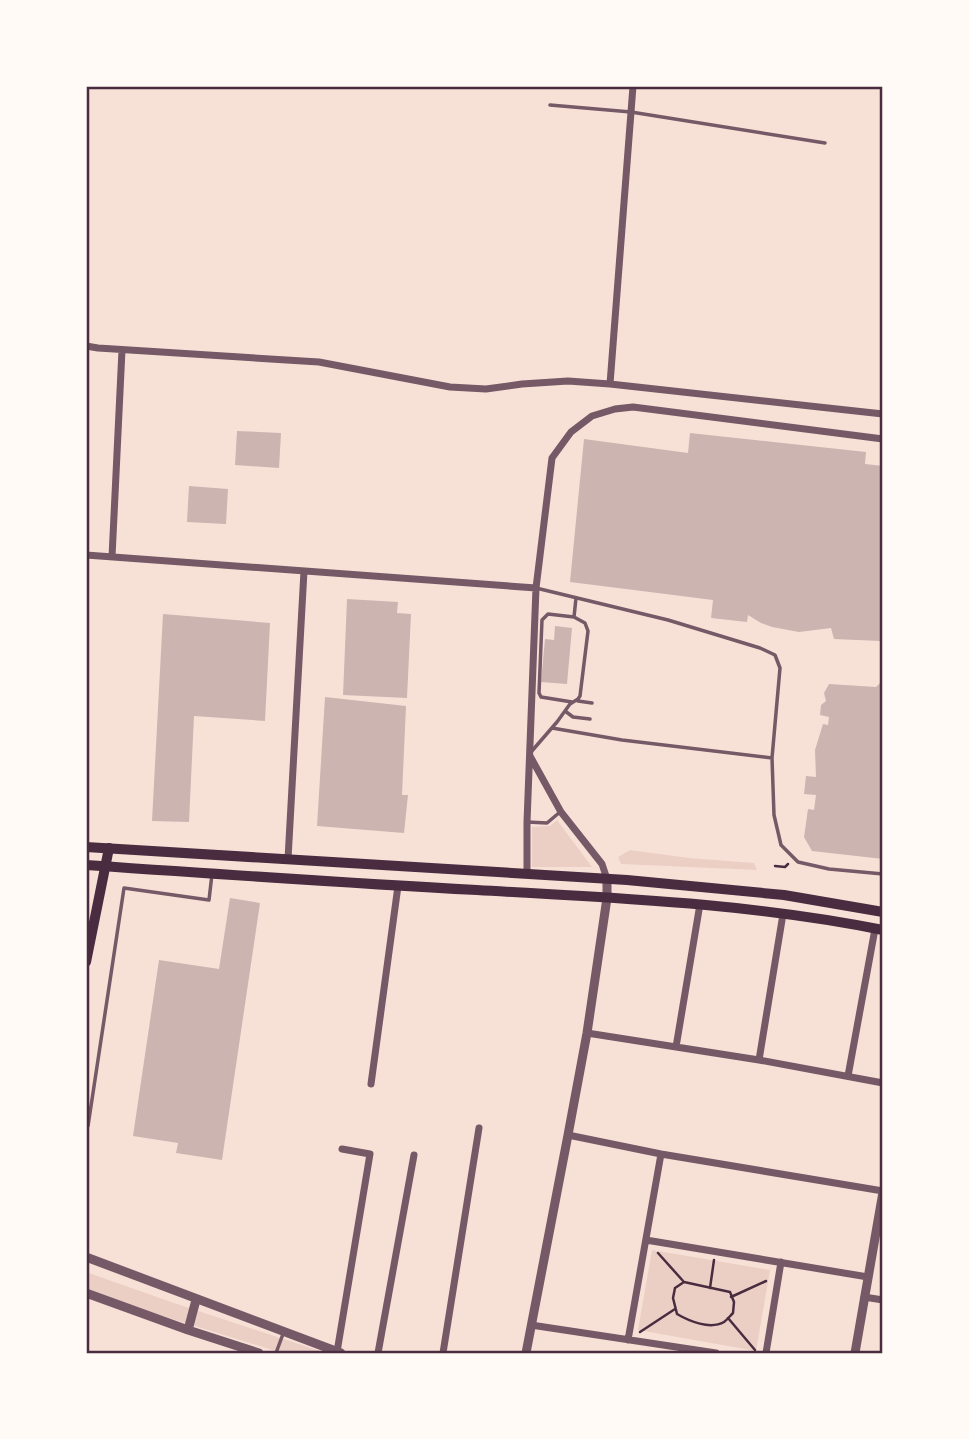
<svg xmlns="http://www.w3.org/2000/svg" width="969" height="1439" viewBox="0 0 969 1439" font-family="Georgia,serif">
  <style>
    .green { fill: #ebcfc5 }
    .building { fill: #ccb4b1 }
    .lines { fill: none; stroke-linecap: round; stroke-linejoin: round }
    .path { stroke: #4a2c40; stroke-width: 2.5 }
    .service { stroke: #755966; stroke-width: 3.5 }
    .minor { stroke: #755966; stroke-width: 7 }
    .tertiary { stroke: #755966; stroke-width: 9 }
    .secondary { stroke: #4a2c40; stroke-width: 10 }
    .primary { stroke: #4a2c40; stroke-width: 10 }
    .neatline { fill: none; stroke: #4a2c40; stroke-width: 2.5 }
  </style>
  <rect width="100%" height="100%" fill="#f7e1d7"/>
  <path class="green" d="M557,820L592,867H532V827L550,826Z
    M630,850L689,858L754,863L757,870L621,864L618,857Z
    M652,1250L770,1270L756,1351L638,1330Z
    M86,1272L174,1303L326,1353H282L86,1292Z"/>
  <path class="building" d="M237,431L281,433L279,468L235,465Z
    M690,433L866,452L865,464L883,466V646L880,641L834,639L831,628L799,632L772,627L761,623L748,615L747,622L711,618L713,600L570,582L584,439L688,453Z
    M189,486L228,489L226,524L187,522Z
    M347,599L398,602L397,613L411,614L407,698L343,695Z
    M163,614L270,623L265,721L194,716L189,822L152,821Z
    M555,626L572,628L567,684L541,682L545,639L554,640Z
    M883,680V859L812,851L804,837L808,809L814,810L816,795L804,794L806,776L816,777L815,750L823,724L828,725L829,717L820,715L821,705L826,701L824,693L829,684L876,687Z
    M325,697L406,706L402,795H408L404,833L317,826Z
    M230,898L260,903L222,1160L176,1153L178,1143L133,1136L159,960L219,969Z"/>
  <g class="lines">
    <path class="path" d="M775,866L785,867L788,864
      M658,1253L684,1282
      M684,1282L730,1292L734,1302L733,1313C730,1316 728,1319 724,1322C710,1330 689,1321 677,1314L673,1298L675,1288Z
      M710,1288L714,1260
      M731,1297L766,1281
      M728,1318L755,1350
      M640,1332L675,1309"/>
    <path class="service" d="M550,105L631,112L825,143
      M536,588L668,620L760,648L775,655L780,668L772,758L774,815L781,845L798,862L829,869L883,874
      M574,617L576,598
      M578,701L592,703
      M565,711L573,717L590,719
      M552,728L622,740L772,758
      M531,752L557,722L570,704L578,699L580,696L588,631L585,623L574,617L548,614L542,620L539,693L541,697L572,702
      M527,822L547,823L560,812
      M86,1126H88L124,888L209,900L212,874
      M276,1353L283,1334"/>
    <path class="minor" d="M86,346L98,348L319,362L450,387L486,389L522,384L568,381L610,384L883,414
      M610,384L633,86
      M86,555L536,588
      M112,557L122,350
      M530,756L561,812L602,864L607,879
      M288,859L304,571
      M527,874V822L536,588L552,458L571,432L592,416L615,409L633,407L883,439
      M587,1033L759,1060L883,1083
      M676,1047L700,904
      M759,1060L783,914
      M848,1076L875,929
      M371,1084L398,886
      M568,1135L661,1154L883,1191
      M646,1240L868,1277
      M864,1297L883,1300
      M531,1325L716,1353
      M628,1340L661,1154
      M337,1352L370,1154L342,1149
      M378,1353L414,1155
      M443,1353L479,1128
      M766,1353L781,1262"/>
    <path class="tertiary" d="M86,1257L341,1353
      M86,1293L188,1330L259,1353
      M188,1330L196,1300
      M526,1353L568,1135L587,1033L607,898V879
      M855,1353L883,1192"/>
    <path class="secondary" d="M86,962L109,848"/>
    <path class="primary" d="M86,847L627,880L784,895L883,912
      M86,865C216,874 347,883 477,890C613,898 750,903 883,930"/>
  </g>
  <rect width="969" height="1439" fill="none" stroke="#fffaf5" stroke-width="175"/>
  <rect x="88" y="88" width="793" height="1264" class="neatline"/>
</svg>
